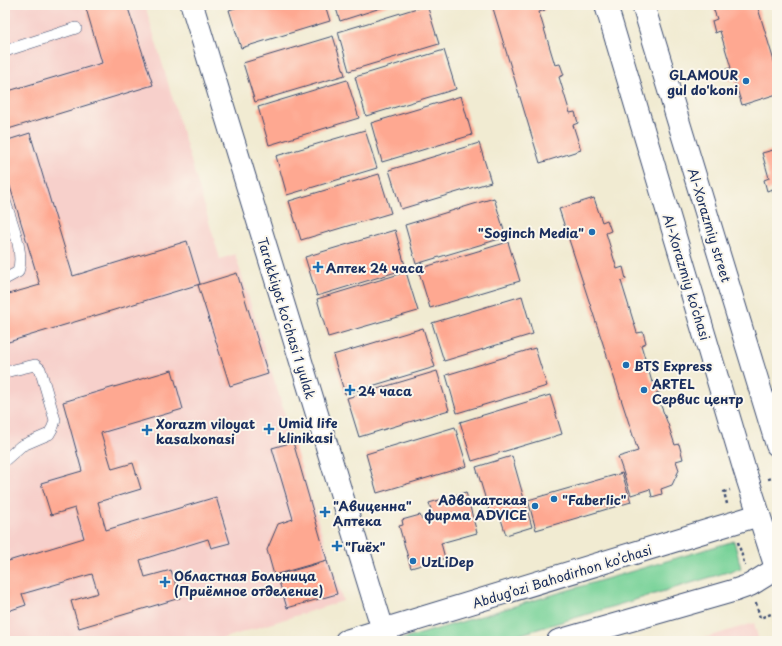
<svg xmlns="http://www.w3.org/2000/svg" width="782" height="646" viewBox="0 0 782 646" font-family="'Playpen Sans',sans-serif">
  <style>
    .built { fill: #f7d0cb }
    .green { fill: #77d298; stroke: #49807b }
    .building { fill: #fea891 }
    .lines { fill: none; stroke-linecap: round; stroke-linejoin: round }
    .lane-casing { stroke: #3b4b6f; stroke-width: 12 }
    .street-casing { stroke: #3b4b6f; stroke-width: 24 }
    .secondary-casing { stroke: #3b4b6f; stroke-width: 24 }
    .primary-casing { stroke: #3b4b6f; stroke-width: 24 }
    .path { stroke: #3b4b6f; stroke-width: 2.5; stroke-dasharray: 3 3; stroke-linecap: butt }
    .lane { stroke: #fff; stroke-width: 11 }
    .street { stroke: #fff; stroke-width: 22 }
    .secondary { stroke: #fff; stroke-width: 22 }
    .primary { stroke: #fff; stroke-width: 22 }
    .poi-dot { fill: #1f6fb2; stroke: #fbf7ec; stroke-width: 1.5 }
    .labels { text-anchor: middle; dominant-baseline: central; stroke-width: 4; stroke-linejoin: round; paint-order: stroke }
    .poi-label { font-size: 13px; font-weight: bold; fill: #1b2f5e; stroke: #fbf7ec; text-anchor: start }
    .street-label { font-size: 13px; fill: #1b2f5e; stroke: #fbf7ec }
  </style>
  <rect width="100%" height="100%" fill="#fbf7ec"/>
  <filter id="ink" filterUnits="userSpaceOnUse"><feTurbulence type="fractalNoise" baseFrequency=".025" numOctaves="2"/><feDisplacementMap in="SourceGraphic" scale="8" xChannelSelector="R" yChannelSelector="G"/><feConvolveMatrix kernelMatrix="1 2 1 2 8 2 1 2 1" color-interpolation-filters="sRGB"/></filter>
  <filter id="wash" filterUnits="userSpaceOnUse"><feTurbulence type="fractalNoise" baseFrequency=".012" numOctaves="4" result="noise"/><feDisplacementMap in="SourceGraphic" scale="16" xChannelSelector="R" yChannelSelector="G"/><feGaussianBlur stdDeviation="0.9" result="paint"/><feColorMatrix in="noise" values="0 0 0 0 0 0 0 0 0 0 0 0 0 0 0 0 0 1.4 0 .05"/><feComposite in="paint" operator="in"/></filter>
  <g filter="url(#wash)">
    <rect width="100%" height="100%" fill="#f1ebd2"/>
    <path class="built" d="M5,5H145L220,259L235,254L343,601L215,641H5Z
      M754,623L759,641H694Z"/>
    <path class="green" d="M734,541L741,568L498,641H397Z"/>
    <g id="blocks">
      <path class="building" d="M85,5H127L153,85L5,130V92L102,63Z
        M244,5H325L330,21L241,48L229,10Z
        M335,5H390L340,21Z
        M427,5L439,44L349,71L338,32Z
        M492,5H543L545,10L539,12L555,65L560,64L564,75L559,77L570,113L575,112L578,123L573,125L581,150L540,163Z
        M712,5H757L777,71V94L742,105L734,79L729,81L726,69L731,68L720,31L715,33L712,21L717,19Z
        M333,36L345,75L255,102L243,63Z
        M444,50L456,89L366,116L355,77Z
        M347,80L359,118L269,145L258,107Z
        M461,96L472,135L382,162L371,123Z
        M365,130L377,168L287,195L276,156Z
        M30,133L73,276L187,241L200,284L5,343V295L40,285L5,170V141Z
        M479,143L491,182L401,209L389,170Z
        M777,149V203L772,189L767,191L764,180L769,178L762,153Z
        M379,174L391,213L301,240L289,201Z
        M494,198L506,237L416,264L405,225Z
        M594,198L602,222L607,220L611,231L606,233L617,269L623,267L626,279L621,281L637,333L643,332L646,343L641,345L652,382L658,380L661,391L656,393L668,424L675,445L679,444L683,459L676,461L679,470L672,485L661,489L662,494L652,497L650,489L631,495L618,457L638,451L559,209Z
        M395,230L406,269L317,296L305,257Z
        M508,242L520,281L430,308L418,269Z
        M406,272L418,311L328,337L317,299Z
        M237,273L268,374L230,386L198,285Z
        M522,296L533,334L444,361L432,323Z
        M423,328L435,367L345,394L333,355Z
        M535,348L547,386L457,413L446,375Z
        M172,370L183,409L101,433L112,469L133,463L141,489L98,502L106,530L216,497L230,543L211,548L208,539L140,560L145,577L171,570L180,598L79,628L71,601L98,593L92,574L22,594L26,605L5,612V562L84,538L75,508L51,515L41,483L82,471L63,402Z
        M437,371L449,410L359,437L347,398Z
        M550,395L562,434L472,461L460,422Z
        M455,427L467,466L377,493L366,454Z
        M293,442L327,560L274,575L267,550L278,524L293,519L272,448Z
        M512,456L532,527L506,535L500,516L491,517L476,467Z
        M622,473L631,502L536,530L528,500Z
        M466,492L477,533L441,543L445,558L411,568L399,526L403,525L402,520L420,515L422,520L433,516L429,503Z
        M327,561L337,594L287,608L277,575Z"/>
    </g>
  </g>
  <g filter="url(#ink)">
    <use href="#blocks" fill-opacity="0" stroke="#3b4b6f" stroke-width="1"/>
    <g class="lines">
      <g class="lane-casing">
        <path id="lane" d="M5,51L76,28
          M5,201C11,221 25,252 18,272L5,279
          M5,372L35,365L40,369L55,420L53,427L49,434L21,446L5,460"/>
      </g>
      <g class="street-casing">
        <path id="street" d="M192,5L383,630"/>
      </g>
      <g class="secondary-casing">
        <path id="secondary" d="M346,641L759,515
          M558,641L736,590L750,585L776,569"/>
      </g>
      <g class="primary-casing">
        <path id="primary" d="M606,5L744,468L777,571
          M643,5L777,445"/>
      </g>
      <path class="path" d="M768,479L777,477
        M727,504L724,492L730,490
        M738,542L745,566
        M756,603L760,618L777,612"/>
      <use href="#lane" class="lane"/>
      <use href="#street" class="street"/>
      <use href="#secondary" class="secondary"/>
      <use href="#primary" class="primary"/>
    </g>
  </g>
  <g class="poi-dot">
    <circle cx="746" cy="81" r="4"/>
    <circle cx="592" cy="232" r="4"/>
    <path d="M316 261h4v4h4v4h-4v4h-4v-4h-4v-4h4z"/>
    <circle cx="626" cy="365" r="4"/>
    <path d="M348 384h4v4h4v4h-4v4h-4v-4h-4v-4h4z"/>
    <circle cx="644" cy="390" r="4"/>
    <path d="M267 423h4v4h4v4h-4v4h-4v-4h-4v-4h4z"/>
    <path d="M145 424h4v4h4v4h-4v4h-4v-4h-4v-4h4z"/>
    <circle cx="554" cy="499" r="4"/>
    <circle cx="535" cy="506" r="4"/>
    <path d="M323 506h4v4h4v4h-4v4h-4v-4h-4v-4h4z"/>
    <path d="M335 540h4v4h4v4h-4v4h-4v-4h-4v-4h4z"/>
    <circle cx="413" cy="561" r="4"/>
    <path d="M163 576h4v4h4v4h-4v4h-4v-4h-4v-4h4z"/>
  </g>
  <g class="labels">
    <g class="poi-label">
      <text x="738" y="74" text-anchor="end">GLAMOUR<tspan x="738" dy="15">gul do'koni</tspan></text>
      <text x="584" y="232" text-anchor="end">"Soginch Media"</text>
      <text x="326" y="267">Аптек 24 часа</text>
      <text x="634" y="365">BTS Express</text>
      <text x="652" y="383">ARTEL<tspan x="652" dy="15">Сервис центр</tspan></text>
      <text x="358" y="390">24 часа</text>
      <text x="278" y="422">Umid life<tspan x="278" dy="15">klinikasi</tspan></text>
      <text x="156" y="423">Xorazm viloyat<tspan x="156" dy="15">kasalxonasi</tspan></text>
      <text x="527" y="499" text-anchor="end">Адвокатская<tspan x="527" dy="15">фирма ADVICE</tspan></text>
      <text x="562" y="499">"Faberlic"</text>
      <text x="333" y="505">"Авиценна"<tspan x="333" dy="15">Аптека</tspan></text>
      <text x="345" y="546">"Гиёх"</text>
      <text x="421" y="561">UzLiDep</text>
      <text x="174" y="575">Областная Больница<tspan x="174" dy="15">(Приёмное отделение)</tspan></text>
    </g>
    <g class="street-label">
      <text transform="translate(710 225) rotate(73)">Al-Xorazmiy street</text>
      <text transform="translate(687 277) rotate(73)">Al-Xorazmiy ko’chasi</text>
      <text transform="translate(287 318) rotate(73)">Tarakkiyot ko'chasi 1 yulak</text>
      <text transform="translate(562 576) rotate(-17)">Abdug’ozi Bahodirhon ko’chasi</text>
    </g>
  </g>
  <rect width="782" height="646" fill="none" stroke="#fbf7ec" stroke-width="20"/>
</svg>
